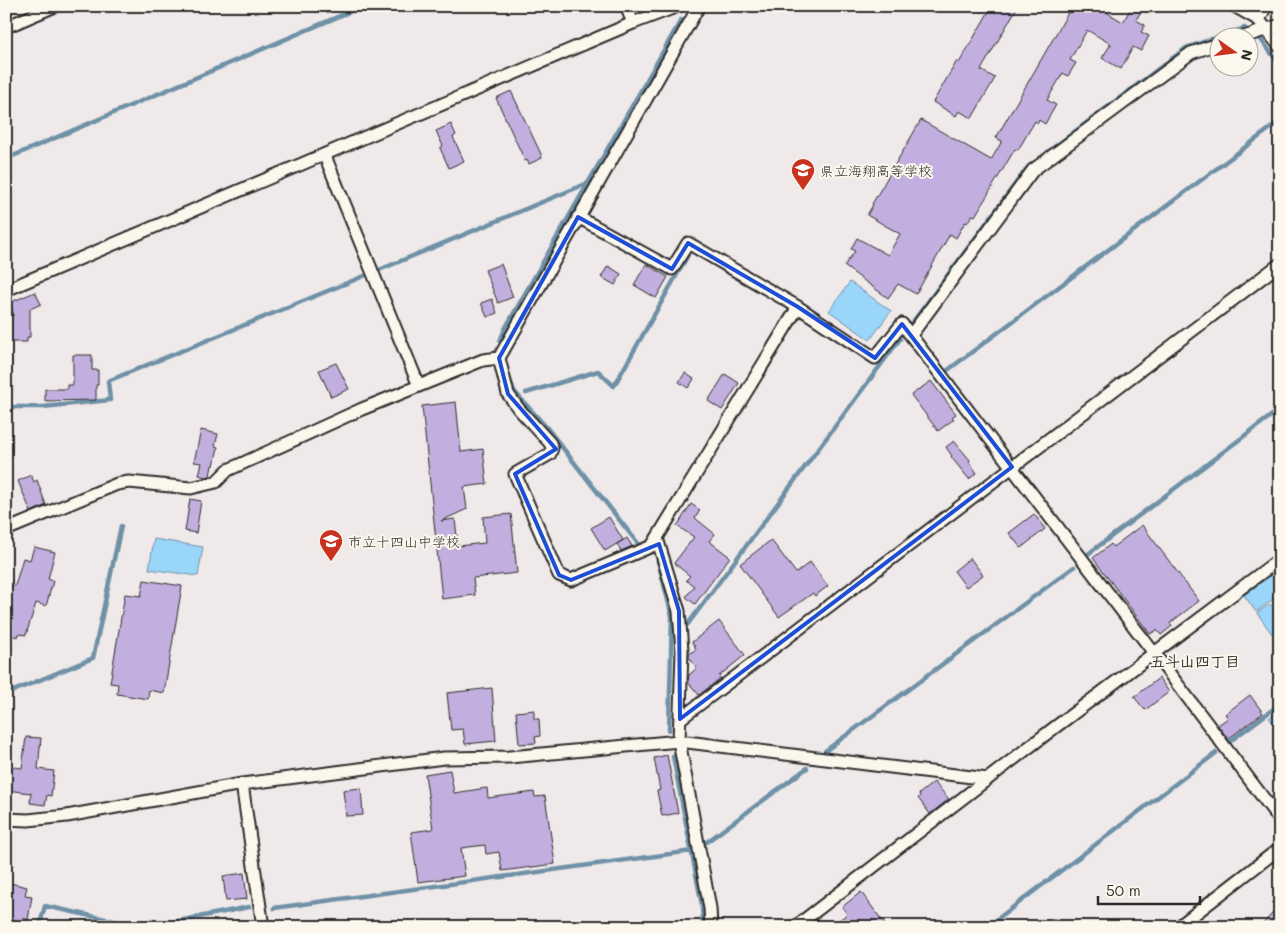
<svg xmlns="http://www.w3.org/2000/svg" width="1286" height="933" viewBox="0 0 1286 933" font-family="Mali,'Klee One',sans-serif">
  <style>
    .water { fill: #9ad5fa; stroke: #6e91a7 }
    .lines { fill: none; stroke-linecap: round; stroke-linejoin: round }
    .stream { stroke: #6e91a7; stroke-width: 4.5 }
    .building { fill: #c2afdf; stroke: #2b2b2b }
    .minor-casing { stroke: #2b2b2b; stroke-width: 15 }
    .minor { stroke: #fbf7ec; stroke-width: 11 }
    .marked { fill: none; stroke: #1d4ed8; stroke-width: 4; stroke-linejoin: round }
    .labels { text-anchor: middle; dominant-baseline: central; stroke-width: 4; stroke-linejoin: round; paint-order: stroke }
    .poi-label { font-size: 14px; fill: #2b2b2b; stroke: #fbf7ec; text-anchor: start }
    .neighbourhood-label { font-size: 15px; font-weight: bold; fill: #2b2b2b; stroke: #fbf7ec }
  </style>
  <rect width="100%" height="100%" fill="#f0e9e9"/>
  <filter id="ink" filterUnits="userSpaceOnUse"><feTurbulence type="fractalNoise" baseFrequency=".02" numOctaves="2"/><feDisplacementMap in="SourceGraphic" scale="10" xChannelSelector="R" yChannelSelector="G"/><feConvolveMatrix kernelMatrix="1 2 1 2 8 2 1 2 1" color-interpolation-filters="sRGB"/></filter>
  <g filter="url(#ink)">
    <path class="water" d="M850,282L891,311L870,340L829,311Z
      M154,539L203,547L198,576L149,569Z
      M1280,569V594L1256,612L1244,595Z
      M1270,604L1280,617V628L1272,634L1257,613Z
      M1280,710V731L1269,718Z"/>
    <g class="lines">
      <path class="stream" d="M1278,12H1280
        M1278,32H1280
        M1259,37L1280,65
        M1049,151L1186,48L1245,28
        M6,159L363,6
        M379,270L588,183
        M912,323L1028,167L1033,163
        M500,341L506,327L681,20
        M948,370L1280,121
        M507,371L514,391L547,428L640,546
        M526,393L598,371L614,386L688,255
        M6,407H43L110,400L108,381L364,276
        M1088,554L1280,409
        M658,561L672,616L669,730
        M688,624L900,339
        M6,694L93,658L121,526
        M1229,742L1280,704
        M825,751L1074,567
        M673,756L702,905L703,927
        M704,844L807,768
        M274,908L692,851
        M39,927L45,906L143,927
        M148,927L249,907
        M987,927L1216,753"/>
    </g>
    <path class="building" d="M992,6H1018L981,70L995,78L972,118L959,111L956,116L933,102L957,61L959,63Z
      M1072,6H1096L1123,22L1132,6H1144L1136,20L1145,25L1141,32L1149,36L1141,51L1133,47L1121,69L1102,58L1111,44L1087,30L1070,60L1076,63L1068,76L1063,73L1047,100L1056,105L1045,124L1039,120L1038,123L1035,121L1018,150L1015,149L975,216L972,215L967,223L965,222L956,238L950,234L916,294L898,284L888,298L844,266L855,251L851,249L857,238L888,255L900,234L867,215L873,205L872,204L921,120L991,160L1002,141L996,138Z
      M511,91L541,154L542,158L529,164L527,160L525,161L496,98Z
      M451,124L456,135L453,137L464,161L449,168L440,148L443,146L436,131Z
      M501,264L513,297L498,303L485,270Z
      M646,264L668,277L656,298L634,285Z
      M608,266L621,274L615,285L601,277Z
      M35,292L41,304L30,309V337H27V342H10V339H7V315H14L9,303Z
      M492,299L497,313L487,317L481,303Z
      M73,355H92V370H98V385H96V400L45,401V389H67V385H73Z
      M336,363L349,389L331,397L319,370Z
      M685,373L694,379L688,388L679,382Z
      M725,374L739,383L722,410L708,401Z
      M931,381L956,414L952,417L954,419L938,431L911,395Z
      M456,402L461,452L483,449L487,484L464,487L467,509L441,521L455,519L458,546L485,543L483,517L511,514L517,573L473,578L475,595L442,599L422,406Z
      M201,430L218,434L215,446L218,447L214,466L212,465L210,476L205,477L199,475L202,463L194,462Z
      M954,441L970,460L969,462L977,473L969,479L951,457L952,456L946,447Z
      M31,475L34,482L37,480L46,505L31,512L18,481Z
      M190,499L201,501L196,533L185,531Z
      M691,504L700,510L695,518L715,534L709,541L730,557L695,604L686,597L694,586L686,580L690,576L674,563L694,537L677,526Z
      M1034,514L1045,529L1021,548L1009,533Z
      M609,517L623,540L605,551L591,528Z
      M1142,525L1199,601L1170,623L1172,626L1161,635L1157,630L1150,634L1093,558L1111,544L1113,547Z
      M627,538L632,546L621,551L617,544Z
      M771,540L796,573L810,562L828,586L815,596L813,593L779,617L740,564Z
      M34,547L55,552L48,579L53,581L46,606L36,603L26,635L19,634L18,637L6,634V584L15,586L23,558L30,560Z
      M970,558L983,575L966,587L954,571Z
      M144,580L182,586L164,693L149,690L148,699L117,694L118,684L110,683L125,594L141,596Z
      M719,621L745,655L719,676L721,678L699,695L688,682L689,675L697,668L689,657V654L696,649L692,642Z
      M1159,678L1169,692L1145,710L1134,697Z
      M492,688L496,741L465,744L463,729L451,730L447,693Z
      M1250,695L1263,713L1228,739L1218,725L1228,718L1225,714Z
      M534,710V719H539L540,736L535,737L536,743L519,744L516,712Z
      M26,737L41,738L38,769L54,771L51,796L47,795L45,805L30,803L31,793L6,790V766L22,768Z
      M667,755L678,813L662,816L657,791L660,790L654,758Z
      M450,770L454,793L487,788L488,798L534,792L535,797L545,796L555,864L502,871L499,852L486,854L485,845L461,848L465,876L418,882L411,832L433,829L425,774Z
      M934,782L949,799L930,814L918,798L920,796L919,794Z
      M361,788L363,815L346,816L343,790Z
      M244,873L247,899L226,901L223,876Z
      M6,882L27,887L25,895L32,896L28,920L23,918L20,927H6Z
      M861,892L887,927H830L847,914L842,907Z
      M1280,905V927H1260Z"/>
    <g class="lines">
      <g class="minor-casing">
        <path id="minor" d="M626,6L633,23
          M1234,6L1259,20L1280,47
          M1259,20L1266,6
          M6,27L55,6
          M1241,38L1280,25
          M325,156L419,386
          M578,217L672,269L688,243L798,307L875,358L902,324L1154,653L1280,820
          M6,290L633,23L678,6
          M911,335L1033,170L1191,53L1218,44
          M499,358L508,394L518,408L550,443L552,448L550,454L515,474L559,575L571,580L652,546L798,307
          M6,530L117,484L129,482L191,488L216,482L228,470L362,409L483,360L499,358L699,6
          M657,538L679,611L682,651L679,741L710,908L711,927
          M680,719L1280,264
          M242,784L263,927
          M6,819L28,820L67,816L242,784L444,758L510,757L679,741L988,779
          M795,927L1054,728L1280,559
          M1178,927L1280,848"/>
      </g>
      <use href="#minor" class="minor"/>
    </g>
  </g>
  <path class="marked" d="M578,217L672,269L688,243L798,307L875,358L902,324L1012,467L680,719L679,611L659,544L571,580L559,575L515,474L556,449L508,394L499,358Z"/>
  <defs>
    <g id="school-pin" transform="scale(1.25)"><path d="M0 17L-7.5 6A9.5 9.5 0 1 1 7.5 6Z" fill="#c8321e" stroke="#fbf7ec"/><path d="M0-5L7-2L0 1L-7-2ZM-4 1L0 2.5L4 1V4Q0 6-4 4Z" fill="#fff"/></g>
  </defs>
  <g fill-rule="evenodd">
    <use href="#school-pin" x="803" y="170"/>
    <use href="#school-pin" x="331" y="541"/>
  </g>
  <g class="labels">
    <g class="poi-label">
      <text x="820" y="170">県立海翔高等学校</text>
      <text x="348" y="541">市立十四山中学校</text>
    </g>
    <g class="neighbourhood-label">
      <text x="1195" y="661">五斗山四丁目</text>
    </g>
  </g>
  <rect width="1286" height="933" fill="none" stroke="#fbf7ec" stroke-width="25"/>
  <rect x="12" y="12" width="1261" height="908" fill="none" stroke="#2b2b2b" stroke-width="2" filter="url(#ink)"/>
  <g transform="translate(1234 52) rotate(104)"><circle r="24" fill="#fbf7ec" stroke="#a8a59f"/>
  <path d="M0-4L9 19L0 12L-9 19Z" fill="#c8321e"/>
  <text y="-8" font-size="14" font-weight="bold" text-anchor="middle" fill="#2b2b2b">N</text>
  </g>
  <path d="M1098 896v8h102v-8" fill="none" stroke="#2b2b2b" stroke-width="2.5"/>
  <text x="1106" y="896" font-size="15" fill="#2b2b2b" stroke="#fbf7ec" stroke-width="4" paint-order="stroke">50 m</text>
</svg>
